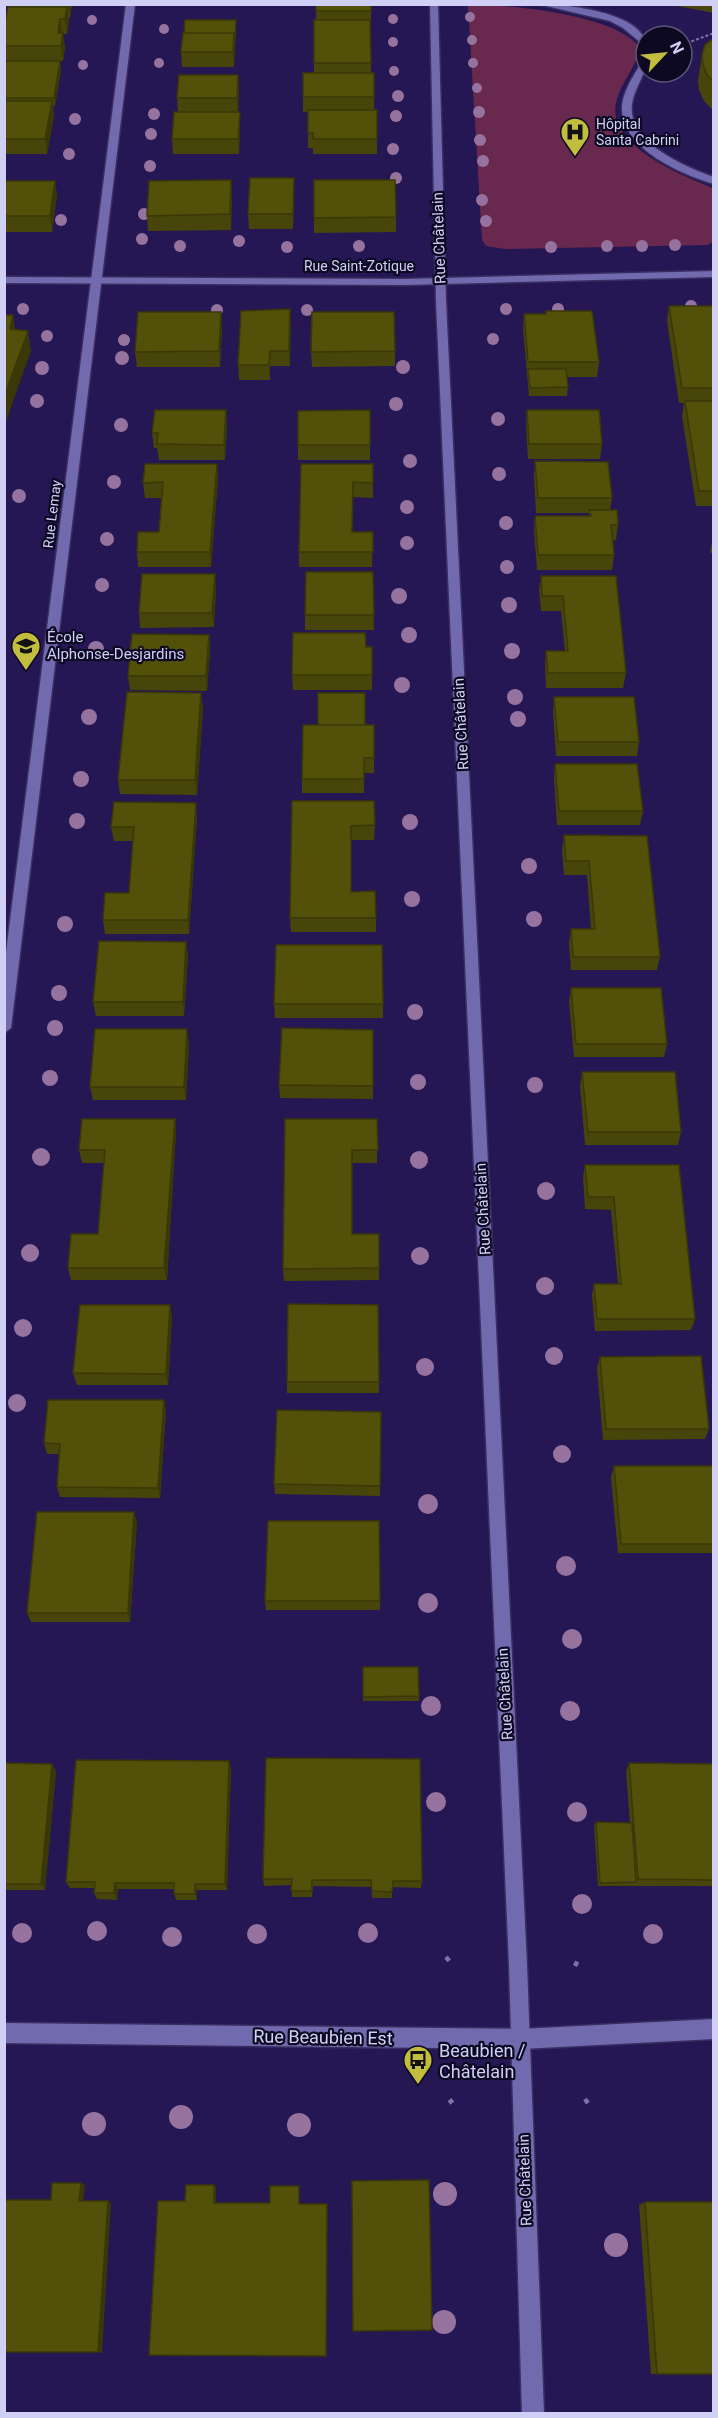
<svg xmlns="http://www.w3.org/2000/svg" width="718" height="2418" viewBox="0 0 718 2418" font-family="Roboto,sans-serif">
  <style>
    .green { fill: #69294e }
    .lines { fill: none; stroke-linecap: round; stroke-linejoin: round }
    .service-casing { stroke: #3a2e61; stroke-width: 3 }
    .minor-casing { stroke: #3a2e61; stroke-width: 3 }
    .tertiary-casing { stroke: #3a2e61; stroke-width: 3 }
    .path-far1 { stroke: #7a73a4; stroke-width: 2; stroke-dasharray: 3 2; stroke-linecap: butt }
    .path { stroke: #7a73a4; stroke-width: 4.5; stroke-dasharray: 5 4; stroke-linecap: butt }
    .service { fill: #716aaf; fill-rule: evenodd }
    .minor { fill: #716aaf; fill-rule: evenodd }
    .tertiary { fill: #716aaf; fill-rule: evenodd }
    .tree { fill: #96739e }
    .wall { fill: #474509 }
    .shaded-wall { fill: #3a3807 }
    .building { fill: #53500a; stroke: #3a3807; stroke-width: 1.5 }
    .labels { text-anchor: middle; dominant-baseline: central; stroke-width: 4.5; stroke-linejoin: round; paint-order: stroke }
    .far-poi-label { font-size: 14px; fill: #d0cff5; stroke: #0d0923; text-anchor: start }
    .far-street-label { font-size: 14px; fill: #d0cff5; stroke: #0d0923 }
    .street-label { font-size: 15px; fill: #d0cff5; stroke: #0d0923 }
    .poi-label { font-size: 15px; fill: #d0cff5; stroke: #0d0923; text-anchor: start }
    .near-street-label { font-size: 18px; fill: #d0cff5; stroke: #0d0923 }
    .near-poi-label { font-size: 18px; fill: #d0cff5; stroke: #0d0923; text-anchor: start }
  </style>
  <rect width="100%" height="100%" fill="#241754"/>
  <path class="green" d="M468,5C507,4 617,14 640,48C636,68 620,83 616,103C607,146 683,176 713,188V242L707,245L505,249L486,246L482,240Z"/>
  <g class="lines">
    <g class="service-casing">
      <path id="service" d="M538,4C564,4 646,12 646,47L623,28L610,21Z
        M646,60C646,76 634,88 632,104C627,142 685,167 714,177V184C681,174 625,150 622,111C621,94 633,77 641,63Z"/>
    </g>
    <g class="minor-casing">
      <path id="minor" d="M126,4H135L11,1028L4,1033V968Z
        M430,4H438L446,301L527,1965L544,2414H522L509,1965L436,301Z"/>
    </g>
    <g class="tertiary-casing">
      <path id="tertiary" d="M714,271V277L406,285L4,283V277L406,279Z
        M714,2019V2039L521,2049L4,2043V2023L521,2029Z"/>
    </g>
    <path class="path-far1" d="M682,45L714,33"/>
    <path class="path" d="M446,1957L451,1963
      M575,1966L578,1960
      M585,2099L590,2106
      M449,2103L455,2098"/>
    <use href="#service" class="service"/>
    <use href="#minor" class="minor"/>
    <use href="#tertiary" class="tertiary"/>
  </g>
  <g class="tree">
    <circle cx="470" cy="17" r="5"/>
    <circle cx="393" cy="19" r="5"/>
    <circle cx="92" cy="20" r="5"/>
    <circle cx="164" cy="29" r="5"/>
    <circle cx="472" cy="40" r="5"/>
    <circle cx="393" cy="42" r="5"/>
    <circle cx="159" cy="63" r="5"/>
    <circle cx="473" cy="63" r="5"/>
    <circle cx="83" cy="65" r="5"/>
    <circle cx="394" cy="71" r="5"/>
    <circle cx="477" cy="88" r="5"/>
    <circle cx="398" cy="96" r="6"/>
    <circle cx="479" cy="112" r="6"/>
    <circle cx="154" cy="114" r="6"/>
    <circle cx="396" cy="116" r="6"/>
    <circle cx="75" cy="119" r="6"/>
    <circle cx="151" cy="134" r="6"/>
    <circle cx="480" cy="140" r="6"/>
    <circle cx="393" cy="149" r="6"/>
    <circle cx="69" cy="154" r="6"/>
    <circle cx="483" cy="161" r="6"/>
    <circle cx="150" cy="166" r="6"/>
    <circle cx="396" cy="178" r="6"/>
    <circle cx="482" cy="200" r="6"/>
    <circle cx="144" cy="214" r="6"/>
    <circle cx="61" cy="220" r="6"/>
    <circle cx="486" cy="221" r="6"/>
    <circle cx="142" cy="239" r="6"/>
    <circle cx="239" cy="241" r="6"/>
    <circle cx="675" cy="245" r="6"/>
    <circle cx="180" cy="246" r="6"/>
    <circle cx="359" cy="246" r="6"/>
    <circle cx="607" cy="246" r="6"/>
    <circle cx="642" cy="246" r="6"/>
    <circle cx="287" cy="247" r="6"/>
    <circle cx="551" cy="247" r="6"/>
    <circle cx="691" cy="306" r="6"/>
    <circle cx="23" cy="309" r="6"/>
    <circle cx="506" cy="309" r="6"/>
    <circle cx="558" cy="309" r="6"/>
    <circle cx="217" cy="310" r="6"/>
    <circle cx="307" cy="310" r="6"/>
    <circle cx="47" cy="336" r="6"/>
    <circle cx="493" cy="339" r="6"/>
    <circle cx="124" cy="340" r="6"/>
    <circle cx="122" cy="358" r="7"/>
    <circle cx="403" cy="367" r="7"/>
    <circle cx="42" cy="368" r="7"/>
    <circle cx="37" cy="401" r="7"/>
    <circle cx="396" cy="404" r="7"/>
    <circle cx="498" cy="419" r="7"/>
    <circle cx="121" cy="425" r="7"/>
    <circle cx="410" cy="461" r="7"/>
    <circle cx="499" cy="474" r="7"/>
    <circle cx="114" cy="482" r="7"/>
    <circle cx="19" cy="496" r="7"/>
    <circle cx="407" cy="507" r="7"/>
    <circle cx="506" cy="523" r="7"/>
    <circle cx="107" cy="539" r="7"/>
    <circle cx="407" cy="543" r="7"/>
    <circle cx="507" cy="567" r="7"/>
    <circle cx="102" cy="585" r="7"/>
    <circle cx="399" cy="596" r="8"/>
    <circle cx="509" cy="605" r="8"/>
    <circle cx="409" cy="635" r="8"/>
    <circle cx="96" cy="649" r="8"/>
    <circle cx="512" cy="651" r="8"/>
    <circle cx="402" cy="685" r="8"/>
    <circle cx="515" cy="697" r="8"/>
    <circle cx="89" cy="717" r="8"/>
    <circle cx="518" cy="719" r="8"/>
    <circle cx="81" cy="779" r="8"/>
    <circle cx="77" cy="821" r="8"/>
    <circle cx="410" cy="822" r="8"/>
    <circle cx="529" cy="866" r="8"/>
    <circle cx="412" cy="899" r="8"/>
    <circle cx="534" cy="919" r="8"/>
    <circle cx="65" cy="924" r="8"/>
    <circle cx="59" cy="993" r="8"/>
    <circle cx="415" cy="1012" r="8"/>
    <circle cx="55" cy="1028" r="8"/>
    <circle cx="50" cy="1078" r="8"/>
    <circle cx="418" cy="1082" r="8"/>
    <circle cx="535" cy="1085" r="8"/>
    <circle cx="41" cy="1157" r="9"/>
    <circle cx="419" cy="1160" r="9"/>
    <circle cx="546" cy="1191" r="9"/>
    <circle cx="30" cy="1253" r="9"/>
    <circle cx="420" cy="1256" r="9"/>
    <circle cx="545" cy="1286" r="9"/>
    <circle cx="23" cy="1328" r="9"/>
    <circle cx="554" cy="1356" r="9"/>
    <circle cx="425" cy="1367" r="9"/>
    <circle cx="17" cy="1403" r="9"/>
    <circle cx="562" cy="1454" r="9"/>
    <circle cx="428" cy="1504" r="10"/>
    <circle cx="566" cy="1566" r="10"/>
    <circle cx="428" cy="1603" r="10"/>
    <circle cx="572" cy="1639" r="10"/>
    <circle cx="431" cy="1706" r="10"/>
    <circle cx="570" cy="1711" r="10"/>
    <circle cx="436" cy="1802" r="10"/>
    <circle cx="577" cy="1812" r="10"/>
    <circle cx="582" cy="1904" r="10"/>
    <circle cx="97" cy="1931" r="10"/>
    <circle cx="22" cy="1933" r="10"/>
    <circle cx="368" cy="1933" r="10"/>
    <circle cx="257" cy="1934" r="10"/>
    <circle cx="653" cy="1934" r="10"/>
    <circle cx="172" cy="1937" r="10"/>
    <circle cx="181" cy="2117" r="12"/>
    <circle cx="94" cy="2124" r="12"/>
    <circle cx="299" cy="2125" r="12"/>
    <circle cx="445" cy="2194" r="12"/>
    <circle cx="616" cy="2245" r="12"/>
    <circle cx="444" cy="2322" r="12"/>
  </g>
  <path class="wall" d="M8,4H72L70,18H69V22L67,34H63L65,48L63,61H4V27L8,8Z
    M316,4H371V73H374V110H377V154H313V148H308V112H303V73H314V20H316Z
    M667,4H714V13Z
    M236,20V29L234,67H182L181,52Z
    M714,38V111L704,101L699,90L698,80L702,55Z
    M60,61L61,70L55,106H53L54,116L47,154H4V67Z
    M238,75L239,90L238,112H240V127L239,154H173L172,139L178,112L177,98Z
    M231,180L232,195L231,230L148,231L147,216Z
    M314,180L396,217V232L314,233Z
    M4,181H55L57,196L52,232H4Z
    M294,193L293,229H249L248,214Z
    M669,306H714V506H696L682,416L684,403H679L667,321Z
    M290,309V366H270V380H239L238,365Z
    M546,311L599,362L597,377H567L568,387L567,396H529L523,329L524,314H546Z
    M221,312L222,327L220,367H137L135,352Z
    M395,351V366L312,367L311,352Z
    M370,410V460H298V445Z
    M527,410L602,444L600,459H528L526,425Z
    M227,425L225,460H159L157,448H154L152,433Z
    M535,461L612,498L610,510L618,525L616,540H613L614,555L612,570H537L534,531L535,516H589V513H536L534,477Z
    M217,464L218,479L211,567H138L137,552L159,532L162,498H145L143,483Z
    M301,464H373V498L353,497L352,532H373L372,567H299V552Z
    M713,537H714V555L710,552Z
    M373,572L374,630H305V615Z
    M541,576H616L626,673L623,688H546L545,666L546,651H565L561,611H541L539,590Z
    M216,589L214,627L140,628L139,613Z
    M209,635L210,650L207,691L130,690L128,676Z
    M366,647H372V690H293L292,675Z
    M201,693L203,707L197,795L120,794L118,780Z
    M554,697L639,742L637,756H556L553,712Z
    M365,725H374V773H364V793H302V779Z
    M555,764L643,811L640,825H557L554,778Z
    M292,801L375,825L374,840H351V892L376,918V932H291L290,918Z
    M197,817L189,934H105L103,920L129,893L133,841H114L111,827Z
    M564,835L647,836L660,957L657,970H571L569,943L571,929H591L587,875H564L562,850Z
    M186,942L188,955L184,1016H96L93,1002Z
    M571,988L667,1044L664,1057H574L569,1001Z
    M274,1004H383V1018H275Z
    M373,1030V1099L280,1098L279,1085Z
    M189,1043L186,1100H93L90,1087Z
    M582,1072L681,1132L678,1145H585L580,1086Z
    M175,1119L176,1132L167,1280H71L68,1268L98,1234L104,1163H82L79,1150Z
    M285,1119H377V1163H352V1234H379V1280L284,1281L283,1269Z
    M585,1165H679L695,1319L691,1330L595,1331L592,1295L594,1284H618L611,1210L585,1209L583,1177Z
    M378,1305L379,1393H287V1382Z
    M172,1317L168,1385H77L73,1373Z
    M600,1357L709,1429L705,1439L603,1440L597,1368Z
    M164,1400L166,1411L160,1498L60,1497L57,1487L59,1454H47L44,1443Z
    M381,1412L380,1496L275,1494L274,1484Z
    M614,1466H714V1553H618L611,1477Z
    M137,1522L130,1622H31L27,1613Z
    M265,1601H380V1610H266Z
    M363,1667L419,1696V1701H363Z
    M229,1761L231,1769L227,1890H197V1900H176L174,1894V1889H118L117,1900L97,1899L94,1893V1888H70L66,1882Z
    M4,1763L56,1771L45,1890H4Z
    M629,1763L714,1764V1886H598L594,1826L596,1822L630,1823L626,1771Z
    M263,1879L422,1881L421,1888L392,1887V1898H372L371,1887L313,1886L312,1897H292V1885L264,1886Z
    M645,2202L714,2374H651L639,2205Z"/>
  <path class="shaded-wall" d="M68,4H72L70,18Z
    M67,7L69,22L67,34L65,19Z
    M60,19L62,34L58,33Z
    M236,20V29L234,67L233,52Z
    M63,33L65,48L63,61L61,46Z
    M60,61L61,70L55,106L54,98Z
    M238,75L239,90L238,113L237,98Z
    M52,101L54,116L47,154L45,139Z
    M240,112V127L239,154L238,139Z
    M231,180L232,195L231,230L230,214Z
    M55,181L57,196L52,232L50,216Z
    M290,309L291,324L290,366L289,351Z
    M221,312L222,327L220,367L219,351Z
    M13,315L16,335L10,329Z
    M28,331L31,351L4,427V397Z
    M270,351V380L269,365Z
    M226,410L227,425L225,460L224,445Z
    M217,464L218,479L211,567L210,552Z
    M215,574L216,589L214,627L212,613Z
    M209,635L210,650L207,691L206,676Z
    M201,693L203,707L197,795L195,780Z
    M196,803L197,817L189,934L188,920Z
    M186,942L188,955L184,1016L183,1002Z
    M187,1029L189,1043L186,1100L184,1087Z
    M175,1119L176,1132L167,1280L164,1268Z
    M170,1305L172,1317L168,1385L166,1374Z
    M164,1400L166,1411L160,1498L158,1488Z
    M134,1512L137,1522L130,1622L128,1613Z
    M229,1761L231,1769L227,1890L225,1884Z
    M52,1764L56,1771L45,1890L41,1884Z
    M115,1883L118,1889L117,1900L114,1893Z
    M195,1884L197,1890V1900L195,1894Z
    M81,2183L85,2185L83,2203L79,2201Z
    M214,2185L216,2187V2205L214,2203Z
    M108,2201L111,2203L102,2353L98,2352Z"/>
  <path class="building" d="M316,4H371V11H316Z
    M8,7H67L65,19H60L58,33H63L61,46H4V27Z
    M185,20H236L235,39L234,33H184Z
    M314,20H370L371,63H314Z
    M183,33H234L233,52H181Z
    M714,38V81L707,75L703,65L702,55L705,45Z
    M6,61H60L54,98H4V67Z
    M303,73H374V97H303Z
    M179,75H238L237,98H177Z
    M4,101H52L45,139H4Z
    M308,110H377V139H313V133H308Z
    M174,112H240L238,139H172Z
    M250,178H294L293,214H248Z
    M231,180L230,214L147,216L149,181Z
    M314,180H395L396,217L314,218Z
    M4,181H55L50,216H4Z
    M669,306H714V388H682Z
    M290,309L289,351H270L269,365H238L241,311Z
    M546,311H592L599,362H528L524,314H546Z
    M138,312H221L219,351L135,352Z
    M312,312H394L395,351L311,352Z
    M4,315H13L10,329L28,331L4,397Z
    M528,369H566L568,387L530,388Z
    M685,401H714V491H699Z
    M155,410H226L224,445L157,444L158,433H152Z
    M370,410V445H298V411Z
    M527,410H599L602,444H529Z
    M535,461L608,462L612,498H538Z
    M145,464H217L210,552H137L138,532H159L163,482L143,483Z
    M301,464H373V483L353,482L352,532H373V552H299Z
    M589,510H617L618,525H611L614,555H538L535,516H591Z
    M306,572H373L374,615H305Z
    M142,574H215L212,613H139Z
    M541,576H616L626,673H548L546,651H568L563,596H542Z
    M293,633H365L366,647H372V675H292Z
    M132,634L209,635L206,676H128Z
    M127,692L201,693L195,780H118Z
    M318,693H365V725H318Z
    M554,697H634L639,742H558Z
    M303,725H374V758H364V779H302Z
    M555,764H637L643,811H559Z
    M292,801H374L375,825L351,826V892L375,891L376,918H290Z
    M114,802L196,803L188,920H103L105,893H129L134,827H111Z
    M564,835L647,836L660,957H573L571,929H595L589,861H566Z
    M99,941L186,942L183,1002H93Z
    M276,945H382L383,1004H274Z
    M571,988H661L667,1044H576Z
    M282,1028L373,1030V1086L279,1085Z
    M95,1029H187L184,1087H90Z
    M582,1072H675L681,1132H588Z
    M82,1119H175L164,1268H68L71,1234H98L105,1150H79Z
    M285,1119H377L378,1150H352V1234H379V1268L283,1269Z
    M585,1165H679L695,1319H597L594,1284H621L614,1197H588Z
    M288,1304L378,1305L379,1382H287Z
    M80,1305H170L166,1374L73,1373Z
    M701,1356L709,1429H606L600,1357Z
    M48,1400H164L158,1488L57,1487L60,1444L44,1443Z
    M277,1410L381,1412L380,1486L274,1484Z
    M614,1466H714V1544H621Z
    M37,1512H134L128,1613H27Z
    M268,1521H379L380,1601H265Z
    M363,1667H418L419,1696L363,1697Z
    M266,1758L420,1759L422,1881H393L392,1892L372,1891L371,1880H312V1891H291L292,1879H263Z
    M76,1760L229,1761L225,1884H195V1894H174V1883H115L114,1893H94L95,1882H66Z
    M4,1763L52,1764L41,1884H4Z
    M629,1763L714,1764V1880L638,1879Z
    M596,1822L632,1823L636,1882L600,1883Z
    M429,2180L432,2330L353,2331L352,2181Z
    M52,2183H81L79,2201H108L98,2352H4V2200H51Z
    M186,2185H214V2203H270V2186H299V2204H327L326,2356L149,2355L158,2201H185Z
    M645,2202H714V2374H657Z"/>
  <defs>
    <g id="hospital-pin" transform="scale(1.5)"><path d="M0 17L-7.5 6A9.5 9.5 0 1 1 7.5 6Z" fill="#c3bd3f" stroke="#0d0923"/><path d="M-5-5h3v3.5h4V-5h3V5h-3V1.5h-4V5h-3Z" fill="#111"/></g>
    <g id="school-pin" transform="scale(1.5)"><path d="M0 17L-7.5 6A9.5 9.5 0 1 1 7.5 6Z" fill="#c3bd3f" stroke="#0d0923"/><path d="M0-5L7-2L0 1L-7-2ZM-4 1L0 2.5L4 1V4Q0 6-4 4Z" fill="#111"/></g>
    <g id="bus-pin" transform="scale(1.5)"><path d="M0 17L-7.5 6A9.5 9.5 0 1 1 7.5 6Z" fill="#c3bd3f" stroke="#0d0923"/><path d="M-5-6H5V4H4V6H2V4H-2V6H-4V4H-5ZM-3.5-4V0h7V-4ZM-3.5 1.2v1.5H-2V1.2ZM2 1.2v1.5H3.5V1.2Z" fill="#111"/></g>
  </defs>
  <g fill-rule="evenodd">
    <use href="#hospital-pin" x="575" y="132"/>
    <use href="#school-pin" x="26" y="646"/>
    <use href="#bus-pin" x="418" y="2060"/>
  </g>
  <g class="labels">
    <g class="far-poi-label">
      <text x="596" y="124">Hôpital<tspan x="596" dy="16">Santa Cabrini</tspan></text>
    </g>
    <g class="far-street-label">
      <text x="359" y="266">Rue Saint-Zotique</text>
      <text transform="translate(52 514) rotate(-83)">Rue Lemay</text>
    </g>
    <g class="street-label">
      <text transform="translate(439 238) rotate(-92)">Rue Châtelain</text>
      <text transform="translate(461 724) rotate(-93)">Rue Châtelain</text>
      <text transform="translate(483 1209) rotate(-93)">Rue Châtelain</text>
      <text transform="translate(505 1694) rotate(-93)">Rue Châtelain</text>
      <text transform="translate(525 2180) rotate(-92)">Rue Châtelain</text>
    </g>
    <g class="poi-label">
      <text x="47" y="637">École<tspan x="47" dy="17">Alphonse-Desjardins</tspan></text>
    </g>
    <g class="near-street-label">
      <text transform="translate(323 2037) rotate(1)">Rue Beaubien Est</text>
    </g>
    <g class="near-poi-label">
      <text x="439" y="2050">Beaubien /<tspan x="439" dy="21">Châtelain</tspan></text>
    </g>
  </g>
  <rect width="718" height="2418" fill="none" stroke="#d0cff5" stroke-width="12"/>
  <g transform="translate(664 54) rotate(64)"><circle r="28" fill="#0d0923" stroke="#5b5877" stroke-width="1.5"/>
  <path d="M0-4.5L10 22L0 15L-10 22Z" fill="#c3bd3f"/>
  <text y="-9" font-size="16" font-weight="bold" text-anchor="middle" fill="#d0cff5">N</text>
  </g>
</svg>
